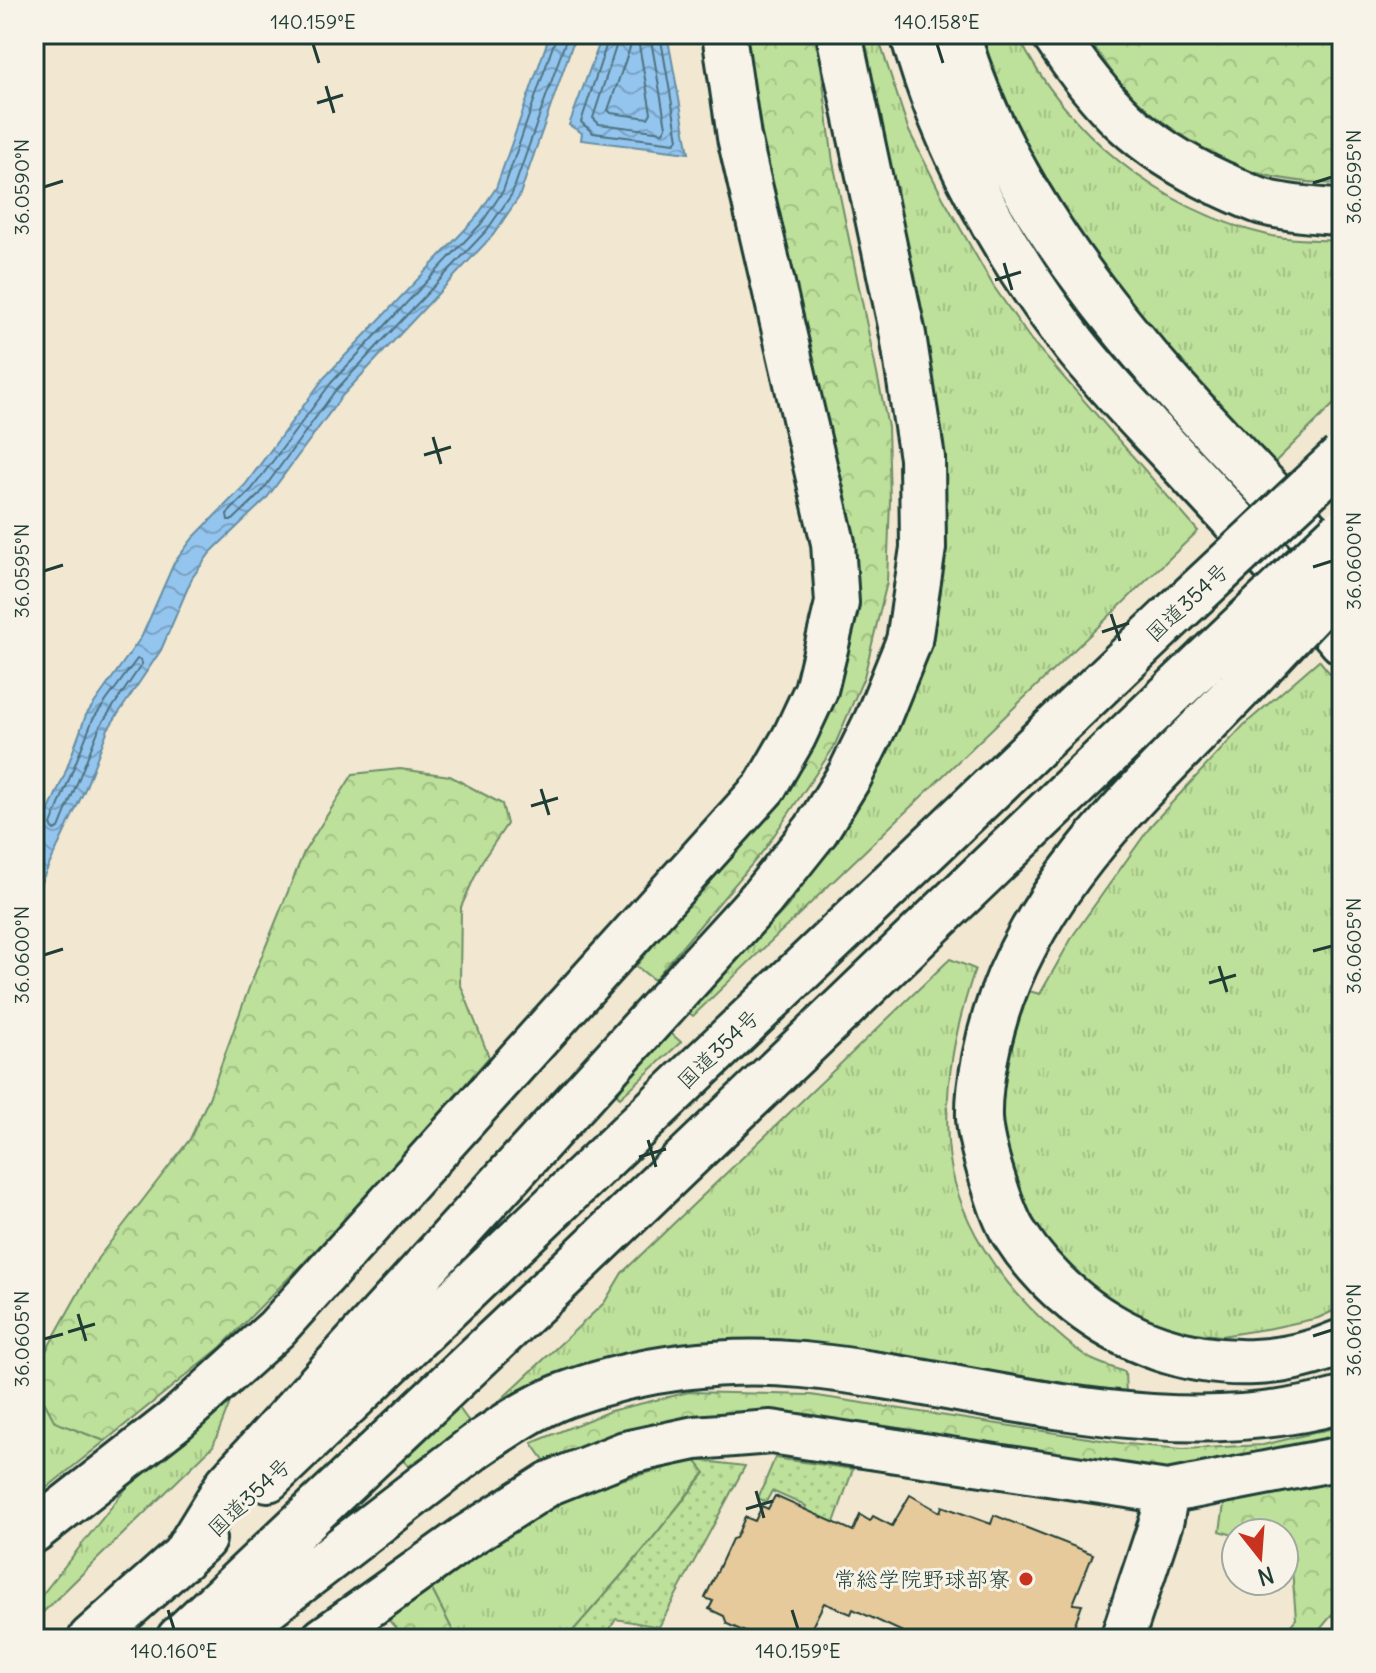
<svg xmlns="http://www.w3.org/2000/svg" width="1376" height="1673" viewBox="0 0 1376 1673" font-family="Delius,'Klee One',sans-serif">
  <style>
    .grass { fill: url(#grass-tufts); stroke: #6e8e67; stroke-width: 2 }
    .forest { fill: url(#forest-crowns); stroke: #6e8e67; stroke-width: 2 }
    .garden { fill: url(#garden-dots); stroke: #6e8e67; stroke-width: 2 }
    .water { fill: url(#water-waves); stroke: #658fa4; stroke-width: 2 }
    .lines { fill: none; stroke-linecap: round; stroke-linejoin: round }
    .shore { stroke: #4e737f; stroke-width: 2 }
    .building { fill: #e7ca9b; stroke: #1f3d34; stroke-width: 2 }
    .street-casing { stroke: #1f3d34; stroke-width: 48 }
    .highway-casing { stroke: #1f3d34; stroke-width: 50 }
    .street { stroke: #f7f3e8; stroke-width: 42 }
    .highway { stroke: #f7f3e8; stroke-width: 44 }
    .highway-bridge-casing { stroke: #1f3d34; stroke-width: 50; stroke-linecap: butt }
    .highway-bridge { stroke: #f7f3e8; stroke-width: 44 }
    .ticks { fill: none; stroke: #1f3d34; stroke-width: 3 }
    .poi-dot { fill: #c8321e; stroke: #f7f3e8; stroke-width: 3 }
    .labels { text-anchor: middle; dominant-baseline: central; stroke-width: 6; stroke-linejoin: round; paint-order: stroke }
    .street-label { font-size: 22px; fill: #1f3d34; stroke: #f7f3e8 }
    .poi-label { font-size: 22px; fill: #1f3d34; stroke: #f7f3e8; text-anchor: end }
    .neatline { fill: none; stroke: #1f3d34; stroke-width: 3 }
    .ticks-label { font-size: 20px; text-anchor: middle; fill: #1f3d34 }
  </style>
  <defs>
    <pattern id="grass-tufts" width="24" height="20" patternUnits="userSpaceOnUse" patternTransform="scale(2)"><rect width="24" height="20" fill="#bde09a"/><path d="M3 7l-1-3M5 7V3M7 7l1-3M15 17l-1-3M17 17v-4M19 17l1-3" fill="none" stroke="#a2c185"/></pattern>
    <pattern id="forest-crowns" width="20" height="18" patternUnits="userSpaceOnUse" patternTransform="scale(2)"><rect width="20" height="18" fill="#bde09a"/><path d="M2 6a3 3 0 1 1 6 0M12 15a3 3 0 1 1 6 0" fill="none" stroke="#a2c185"/></pattern>
    <pattern id="garden-dots" width="8" height="8" patternUnits="userSpaceOnUse" patternTransform="scale(2)"><rect width="8" height="8" fill="#bde09a"/><path d="M2 2h.1M6 6h.1" fill="none" stroke="#a2c185" stroke-width="1.8" stroke-linecap="round"/></pattern>
    <pattern id="water-waves" width="16" height="10" patternUnits="userSpaceOnUse" patternTransform="scale(2)"><rect width="16" height="10" fill="#94c5ef"/><path d="M0 5q4-4 8 0t8 0" fill="none" stroke="#78a1c2"/></pattern>
  </defs>
  <rect width="100%" height="100%" fill="#f2e7d1"/>
  <filter id="ink" filterUnits="userSpaceOnUse"><feTurbulence type="fractalNoise" baseFrequency=".0125" numOctaves="2"/><feDisplacementMap in="SourceGraphic" scale="16" xChannelSelector="R" yChannelSelector="G"/><feConvolveMatrix kernelMatrix="1 2 1 2 8 2 1 2 1" color-interpolation-filters="sRGB"/></filter>
  <g filter="url(#ink)">
    <path class="grass" d="M863,34H877L909,131L943,198L994,287L1031,340L1198,531L693,1016L687,1011L787,907L831,846L871,783L894,737L919,670L941,544L943,434L923,334L880,154Z
      M976,34H1017C1066,133 1160,210 1268,235C1291,241 1318,239 1342,241V396L1273,464C1234,423 1186,379 1151,335C1079,243 1018,143 976,34Z
      M1319,660L1342,688V1307L1318,1318L1272,1328L1221,1336L1187,1332L1140,1321L1090,1288L1049,1249L1017,1192L1000,1126L1007,1051L1025,990L1040,994L1074,934L1153,823L1244,725Z
      M950,959L975,969C956,1026 944,1081 948,1142C953,1218 1001,1285 1057,1333C1067,1342 1079,1352 1091,1359C1101,1364 1114,1368 1125,1372L1126,1396L1046,1380L762,1345L498,1410L494,1406L604,1303L622,1273Z
      M667,1030L681,1042L620,1098L617,1094Z
      M34,1383L56,1422L105,1441L34,1498Z
      M233,1395L213,1446L34,1621V1605L128,1486Z
      M459,1408L470,1423L409,1466L403,1461Z
      M695,1460L705,1472L640,1554L566,1639H457L430,1586L499,1529L606,1484Z"/>
    <path class="forest" d="M738,34H817L833,162L888,427L890,501L887,582L864,677L834,747L764,850L654,980L636,966L719,865L787,791L816,737L835,680L799,328Z
      M1085,34H1342V184C1258,183 1192,159 1133,98C1115,80 1101,55 1085,34Z
      M400,769L450,776L502,804L507,824L482,861L461,907L460,983L489,1057L363,1202L221,1347L105,1441L55,1422L34,1383V1375L42,1358L98,1258L190,1139L209,1098L250,985L304,852L353,774Z
      M689,1392L811,1395L1127,1444L1183,1449L1263,1445L1342,1426V1439L1181,1469H1126L812,1420L695,1415L620,1436L547,1464L532,1443L610,1411Z
      M1342,1470V1603L1312,1639H1279L1296,1619L1291,1556L1284,1553V1533H1236V1536L1220,1531L1225,1498Z
      M430,1586L457,1639H405L386,1617Z"/>
    <path class="garden" d="M775,1458L853,1469L831,1531L802,1521L806,1506L772,1491L766,1502L758,1498Z
      M695,1460L745,1466L659,1627L616,1619L604,1639H566L640,1554L705,1473Z"/>
    <path class="water" d="M550,34H576L519,197L493,235L342,396L266,499L210,553L192,578L161,650L108,729L85,789L34,897V844L64,776L86,715L142,636L174,563L193,538L245,485L324,378L475,219L496,188Z
      M603,34H667L689,153L581,140L582,133L569,125Z"/>
    <g class="lines">
      <path class="shore" d="M557,34L503,191L481,224L331,383L252,489L227,514L228,520H233L260,494L335,391L487,230L512,194L568,34
        M610,34L581,122L593,133L675,143L678,139L660,34
        M620,34L593,118L599,124L663,132L666,127L650,34
        M636,42L639,45L651,113L648,118L611,113L608,110L631,45Z
        M137,659L141,660L142,664L100,726L59,828L54,830L51,825L93,719Z"/>
    </g>
    <path class="building" d="M910,1495L940,1512L942,1506L991,1524L994,1515L1093,1554L1073,1604L1082,1605L1069,1639H918L853,1609L851,1614L824,1603L806,1639H761L727,1624L724,1616L709,1609L713,1601L705,1598L732,1539L736,1538L745,1517L755,1521L762,1506L768,1509L775,1496L853,1531L860,1515L870,1521L873,1516L892,1526Z"/>
    <g class="lines">
      <g class="street-casing">
        <path id="street" d="M34,1531L178,1418L276,1329L765,787L794,737L816,690L837,603L833,543L739,137L724,34
          M323,1639L464,1538L550,1483L625,1453L695,1438L771,1432L1167,1492L1342,1458
          M1122,1639L1162,1519L1167,1492"/>
      </g>
      <g class="highway-casing">
        <path id="highway" d="M913,34C943,145 1004,253 1074,344C1103,381 1135,414 1167,448C1226,512 1286,575 1342,641
          M957,34C1018,246 1196,412 1342,567
          M1054,34C1101,105 1140,146 1219,183C1233,189 1248,197 1263,202C1288,209 1316,210 1342,213
          M1239,689C1149,783 1046,873 1001,999C989,1033 978,1082 979,1118C980,1138 986,1158 992,1177C998,1196 1004,1217 1014,1233C1083,1342 1222,1394 1342,1342
          M268,1479L1175,613
          M182,1559L228,1484L761,899L816,830L850,775L877,720L909,641L923,548L922,458L914,407L903,335L839,34
          M194,1633L264,1609L476,1446C504,1427 533,1407 565,1395C639,1368 725,1357 803,1365C983,1383 1161,1451 1342,1400
          M91,1639L203,1539
          M179,1639L569,1271L1206,660"/>
      </g>
      <use href="#street" class="street"/>
      <use href="#highway" class="highway"/>
      <g class="highway-bridge-casing">
        <path id="highway-bridge" d="M1175,613L1342,457
          M1206,660L1342,531
          M1239,689L1342,580"/>
      </g>
      <use href="#highway-bridge" class="highway-bridge"/>
    </g>
  </g>
  <path class="ticks" d="M313,44L319,63M937,44L943,63M326,86L334,113M317,103L343,95M1313,183L1332,177M44,187L63,181M1004,263L1012,290M995,280L1021,272M433,437L441,464M424,455L451,447M1313,567L1332,561M44,571L63,565M1111,614L1120,641M1102,632L1129,623M541,789L549,815M531,806L558,798M1313,951L1332,946M44,955L63,949M1219,966L1227,992M1209,983L1236,975M648,1140L656,1167M639,1157L666,1149M78,1314L86,1341M68,1332L95,1324M1313,1336L1332,1330M44,1339L63,1334M756,1491L764,1518M746,1509L773,1501M168,1610L174,1629M792,1610L798,1629"/>
  <circle class="poi-dot" cx="1026" cy="1579" r="8"/>
  <g class="labels">
    <g class="street-label">
      <text transform="translate(1187 602) rotate(-43)">国道354号</text>
      <text transform="translate(718 1049) rotate(-44)">国道354号</text>
      <text transform="translate(249 1497) rotate(-43)">国道354号</text>
    </g>
    <g class="poi-label">
      <text x="1010" y="1579">常総学院野球部寮</text>
    </g>
  </g>
  <rect width="1376" height="1673" fill="none" stroke="#f7f3e8" stroke-width="88"/>
  <g transform="translate(1260 1557) rotate(163)"><circle r="38" fill="#f7f3e8" stroke="#a1aaa0" stroke-width="2"/>
  <path d="M0-6L14 30L0 20L-14 30Z" fill="#c8321e"/>
  <text y="-12" font-size="22" font-weight="bold" text-anchor="middle" fill="#1f3d34">N</text>
  </g>
  <rect x="44" y="44" width="1288" height="1585" class="neatline"/>
  <g class="ticks-label">
    <text x="313" y="29">140.159°E</text>
    <text x="937" y="29">140.158°E</text>
    <text transform="translate(1354 177) rotate(-90)" y="7">36.0595°N</text>
    <text transform="translate(22 187) rotate(-90)" y="7">36.0590°N</text>
    <text transform="translate(1354 561) rotate(-90)" y="7">36.0600°N</text>
    <text transform="translate(22 571) rotate(-90)" y="7">36.0595°N</text>
    <text transform="translate(1354 946) rotate(-90)" y="7">36.0605°N</text>
    <text transform="translate(22 955) rotate(-90)" y="7">36.0600°N</text>
    <text transform="translate(1354 1330) rotate(-90)" y="7">36.0610°N</text>
    <text transform="translate(22 1339) rotate(-90)" y="7">36.0605°N</text>
    <text x="174" y="1658">140.160°E</text>
    <text x="798" y="1658">140.159°E</text>
  </g>
</svg>
